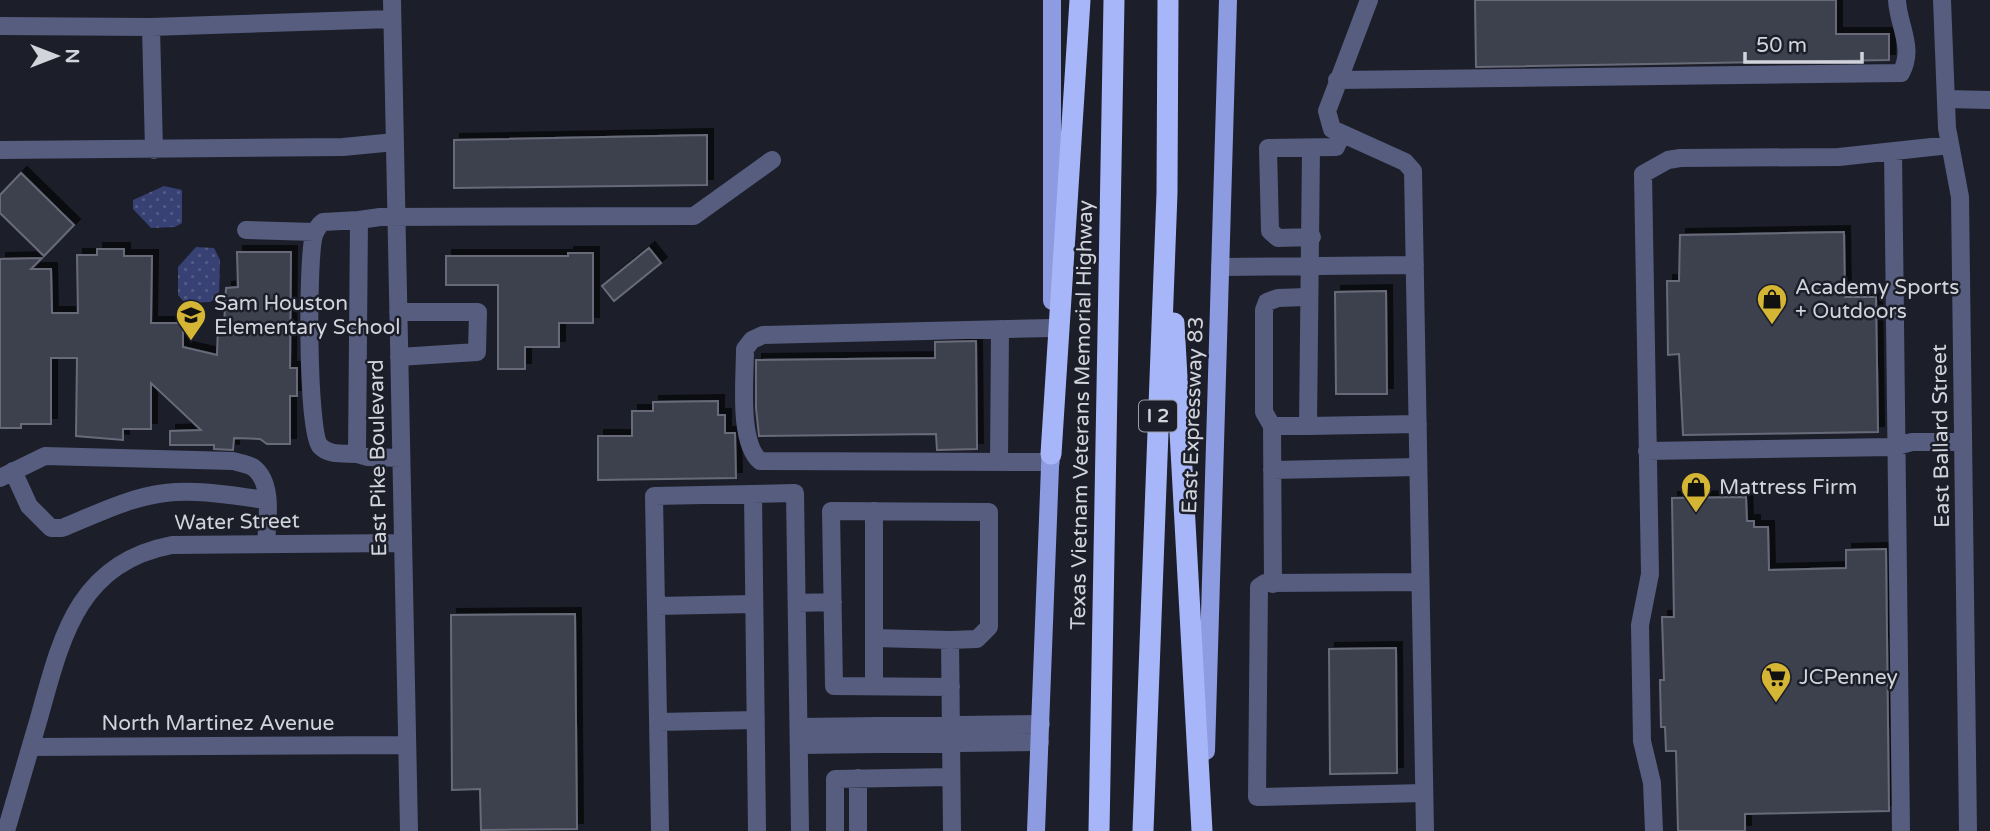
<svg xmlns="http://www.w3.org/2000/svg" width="1990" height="831" viewBox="0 0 1990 831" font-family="'Varela Round',sans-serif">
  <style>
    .park { fill: url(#park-dots) }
    .building { fill: #3d404d; stroke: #676b79; stroke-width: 2; filter: url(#shadow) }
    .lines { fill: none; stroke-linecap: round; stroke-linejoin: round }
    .minor { stroke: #565d7e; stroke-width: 18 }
    .major { stroke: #8d9be0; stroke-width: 18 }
    .highway { stroke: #a7b6f8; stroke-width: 21 }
    .labels { text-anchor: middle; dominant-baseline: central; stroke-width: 5; stroke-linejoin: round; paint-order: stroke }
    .shield { fill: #1c1e29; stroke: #9b9da6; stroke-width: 2 }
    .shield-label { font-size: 19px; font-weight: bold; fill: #d2d4dc }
    .poi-label { font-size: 21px; fill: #d2d4dc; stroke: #1c1e29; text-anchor: start }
    .street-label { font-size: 21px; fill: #d2d4dc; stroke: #1c1e29 }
  </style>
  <defs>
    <pattern id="park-dots" width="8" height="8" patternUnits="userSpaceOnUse" patternTransform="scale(1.75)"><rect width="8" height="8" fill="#384173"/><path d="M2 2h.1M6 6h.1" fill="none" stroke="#545c86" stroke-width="1.8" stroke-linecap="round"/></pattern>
    <filter id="shadow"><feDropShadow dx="6" dy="-6" stdDeviation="0" flood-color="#0009"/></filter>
  </defs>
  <rect width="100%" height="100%" fill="#1c1e29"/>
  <path class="park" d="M164,186L182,190V223L175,227L151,228L133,209V200Z
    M196,247L214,248L220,260L219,297L210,302L185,303L178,295V267Z"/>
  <path class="building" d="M1475,0H1836V34H1889V60L1476,67Z
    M707,135V185L454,188V140Z
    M21,173L74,225L44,256L0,213V195Z
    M1844,232L1845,297H1876L1878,432L1683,435L1679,354L1668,355L1667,281H1679L1680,235Z
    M649,248L661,263L614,301L602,286Z
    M97,249H124V256H152L151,323H183V347L217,355L218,325H224L226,288L238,287L237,252H291L290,368H297V396H290V444H267L260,439L234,438L233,450L214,449V445H170V431L201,430L151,383V429H123V440L76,436L77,358H51V424H21V428H0V259L42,258L31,269H51L52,313H78L77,255H97Z
    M568,253H593V323H559V347H525V369H498V285H446V256H568Z
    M1386,291L1387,394H1336L1335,292Z
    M976,341L977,449L937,450L936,434L759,436L756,408V360L935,358V342Z
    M718,401V415H725V433H735L736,478L598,480V436H632V411H653V402Z
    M1746,497L1747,521H1754V527H1768L1769,570L1846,568V550L1886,549L1889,811L1745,814V831H1678L1676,751H1666L1665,727H1661L1660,680H1664L1662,617H1674L1672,498Z
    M575,614L577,829L481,830L480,789L452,790L451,615Z
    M1396,648L1397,773L1330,774L1329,649Z"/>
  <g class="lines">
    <path class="minor" d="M392,0L409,831
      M1369,0L1327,111L1332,129L1405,162L1413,171L1425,831
      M1942,0L1947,128L1960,197L1968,831
      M0,26L151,27L392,19
      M151,27L154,150
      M1337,80L1901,73C1915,48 1898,25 1897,0
      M1946,99L1990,100
      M1311,149L1308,426L1418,424
      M0,150L343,147L395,142
      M1893,151L1901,831
      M246,230L315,232
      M1312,237L1278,238L1270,231L1268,148L1336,147L1342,134
      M1220,267L1415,265
      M398,312H478L477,352L399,357
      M1272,426H1308
      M1647,451L1893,447L1912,442H1963
      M357,454C345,453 329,456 320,446C307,431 307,259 314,235C316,230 319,225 323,222L359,220
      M401,458L367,457L357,454L359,220L380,217L694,216L772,160
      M999,462L1000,329
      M1051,462L760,461C738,442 745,378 745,349L752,340L763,335L1052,328
      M1272,470L1418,467
      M13,471L29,506L51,528H62C94,515 130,497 165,493C199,489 234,496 267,500
      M0,478L45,456L233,461C239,463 249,464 254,468C274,484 267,522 266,544
      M753,494L757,831
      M874,511V686
      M1420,582L1265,583L1259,587L1257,797L1424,793
      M1273,584L1272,426L1264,412V310L1267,302L1278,298L1307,297
      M797,603L833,602
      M656,606L754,604
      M874,638L950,640
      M951,687L834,686L831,511L989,512V627L977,639L950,640L952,831
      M658,722L756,720
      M799,727L1041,724
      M800,745L1040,742
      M31,747L407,745
      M858,778V831
      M6,831C17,794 28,756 39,718C61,639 77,563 172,545L402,543
      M660,831L654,496L795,493L800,831
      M835,831V779L951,777
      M1654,831L1652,783L1642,741L1640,625L1650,574L1643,174L1668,160L1680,158L1839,157L1950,145"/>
    <path class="major" d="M1052,301V0
      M1206,751L1228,0
      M1036,831L1051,441"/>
    <path class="highway" d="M1174,323L1202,831
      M1051,454L1080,0
      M1099,831L1114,0
      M1143,831L1167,193L1168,0"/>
  </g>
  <defs>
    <g id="shop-pin" transform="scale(1.575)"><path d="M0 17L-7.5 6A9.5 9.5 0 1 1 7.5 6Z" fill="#d5b534" stroke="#1c1e29"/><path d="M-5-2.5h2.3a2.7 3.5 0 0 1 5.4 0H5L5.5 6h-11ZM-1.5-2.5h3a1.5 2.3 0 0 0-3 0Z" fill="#111"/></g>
    <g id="school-pin" transform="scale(1.575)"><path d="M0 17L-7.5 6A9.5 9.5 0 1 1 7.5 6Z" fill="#d5b534" stroke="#1c1e29"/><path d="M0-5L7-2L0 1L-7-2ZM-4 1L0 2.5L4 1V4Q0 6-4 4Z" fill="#111"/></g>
    <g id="supermarket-pin" transform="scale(1.575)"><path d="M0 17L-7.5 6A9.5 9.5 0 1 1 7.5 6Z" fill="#d5b534" stroke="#1c1e29"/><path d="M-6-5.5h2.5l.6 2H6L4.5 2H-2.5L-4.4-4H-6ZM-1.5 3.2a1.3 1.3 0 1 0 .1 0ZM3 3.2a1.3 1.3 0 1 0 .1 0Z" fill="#111"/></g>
  </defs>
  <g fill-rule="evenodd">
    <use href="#shop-pin" x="1772" y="299"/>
    <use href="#school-pin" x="191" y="315"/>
    <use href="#shop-pin" x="1696" y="487"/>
    <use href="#supermarket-pin" x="1776" y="677"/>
  </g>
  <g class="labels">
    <rect class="shield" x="1139" y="400.5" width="38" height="31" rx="5"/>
    <g class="shield-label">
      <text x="1158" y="416">I 2</text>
    </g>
    <g class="poi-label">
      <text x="1795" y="287">Academy Sports<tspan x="1795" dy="24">+ Outdoors</tspan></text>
      <text x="214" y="303">Sam Houston<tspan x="214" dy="24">Elementary School</tspan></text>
      <text x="1719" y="487">Mattress Firm</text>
      <text x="1799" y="677">JCPenney</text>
    </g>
    <g class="street-label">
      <text transform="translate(1082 415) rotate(-89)">Texas Vietnam Veterans Memorial Highway</text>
      <text transform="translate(1193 415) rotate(-88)">East Expressway 83</text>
      <text transform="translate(1941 436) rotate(-91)">East Ballard Street</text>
      <text transform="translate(378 458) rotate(-91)">East Pike Boulevard</text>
      <text transform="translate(237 522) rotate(-1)">Water Street</text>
      <text x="218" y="723">North Martinez Avenue</text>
    </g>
  </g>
  <g transform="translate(56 56) rotate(90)" stroke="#1c1e29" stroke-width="5" paint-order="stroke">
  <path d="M0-5L12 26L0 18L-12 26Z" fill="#d2d4dc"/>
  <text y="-10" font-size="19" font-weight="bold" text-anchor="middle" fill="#d2d4dc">N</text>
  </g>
  <path d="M1745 52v10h117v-10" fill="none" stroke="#d2d4dc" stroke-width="3.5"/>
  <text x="1756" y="52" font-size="21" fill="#d2d4dc" stroke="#1c1e29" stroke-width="5" paint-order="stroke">50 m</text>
</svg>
